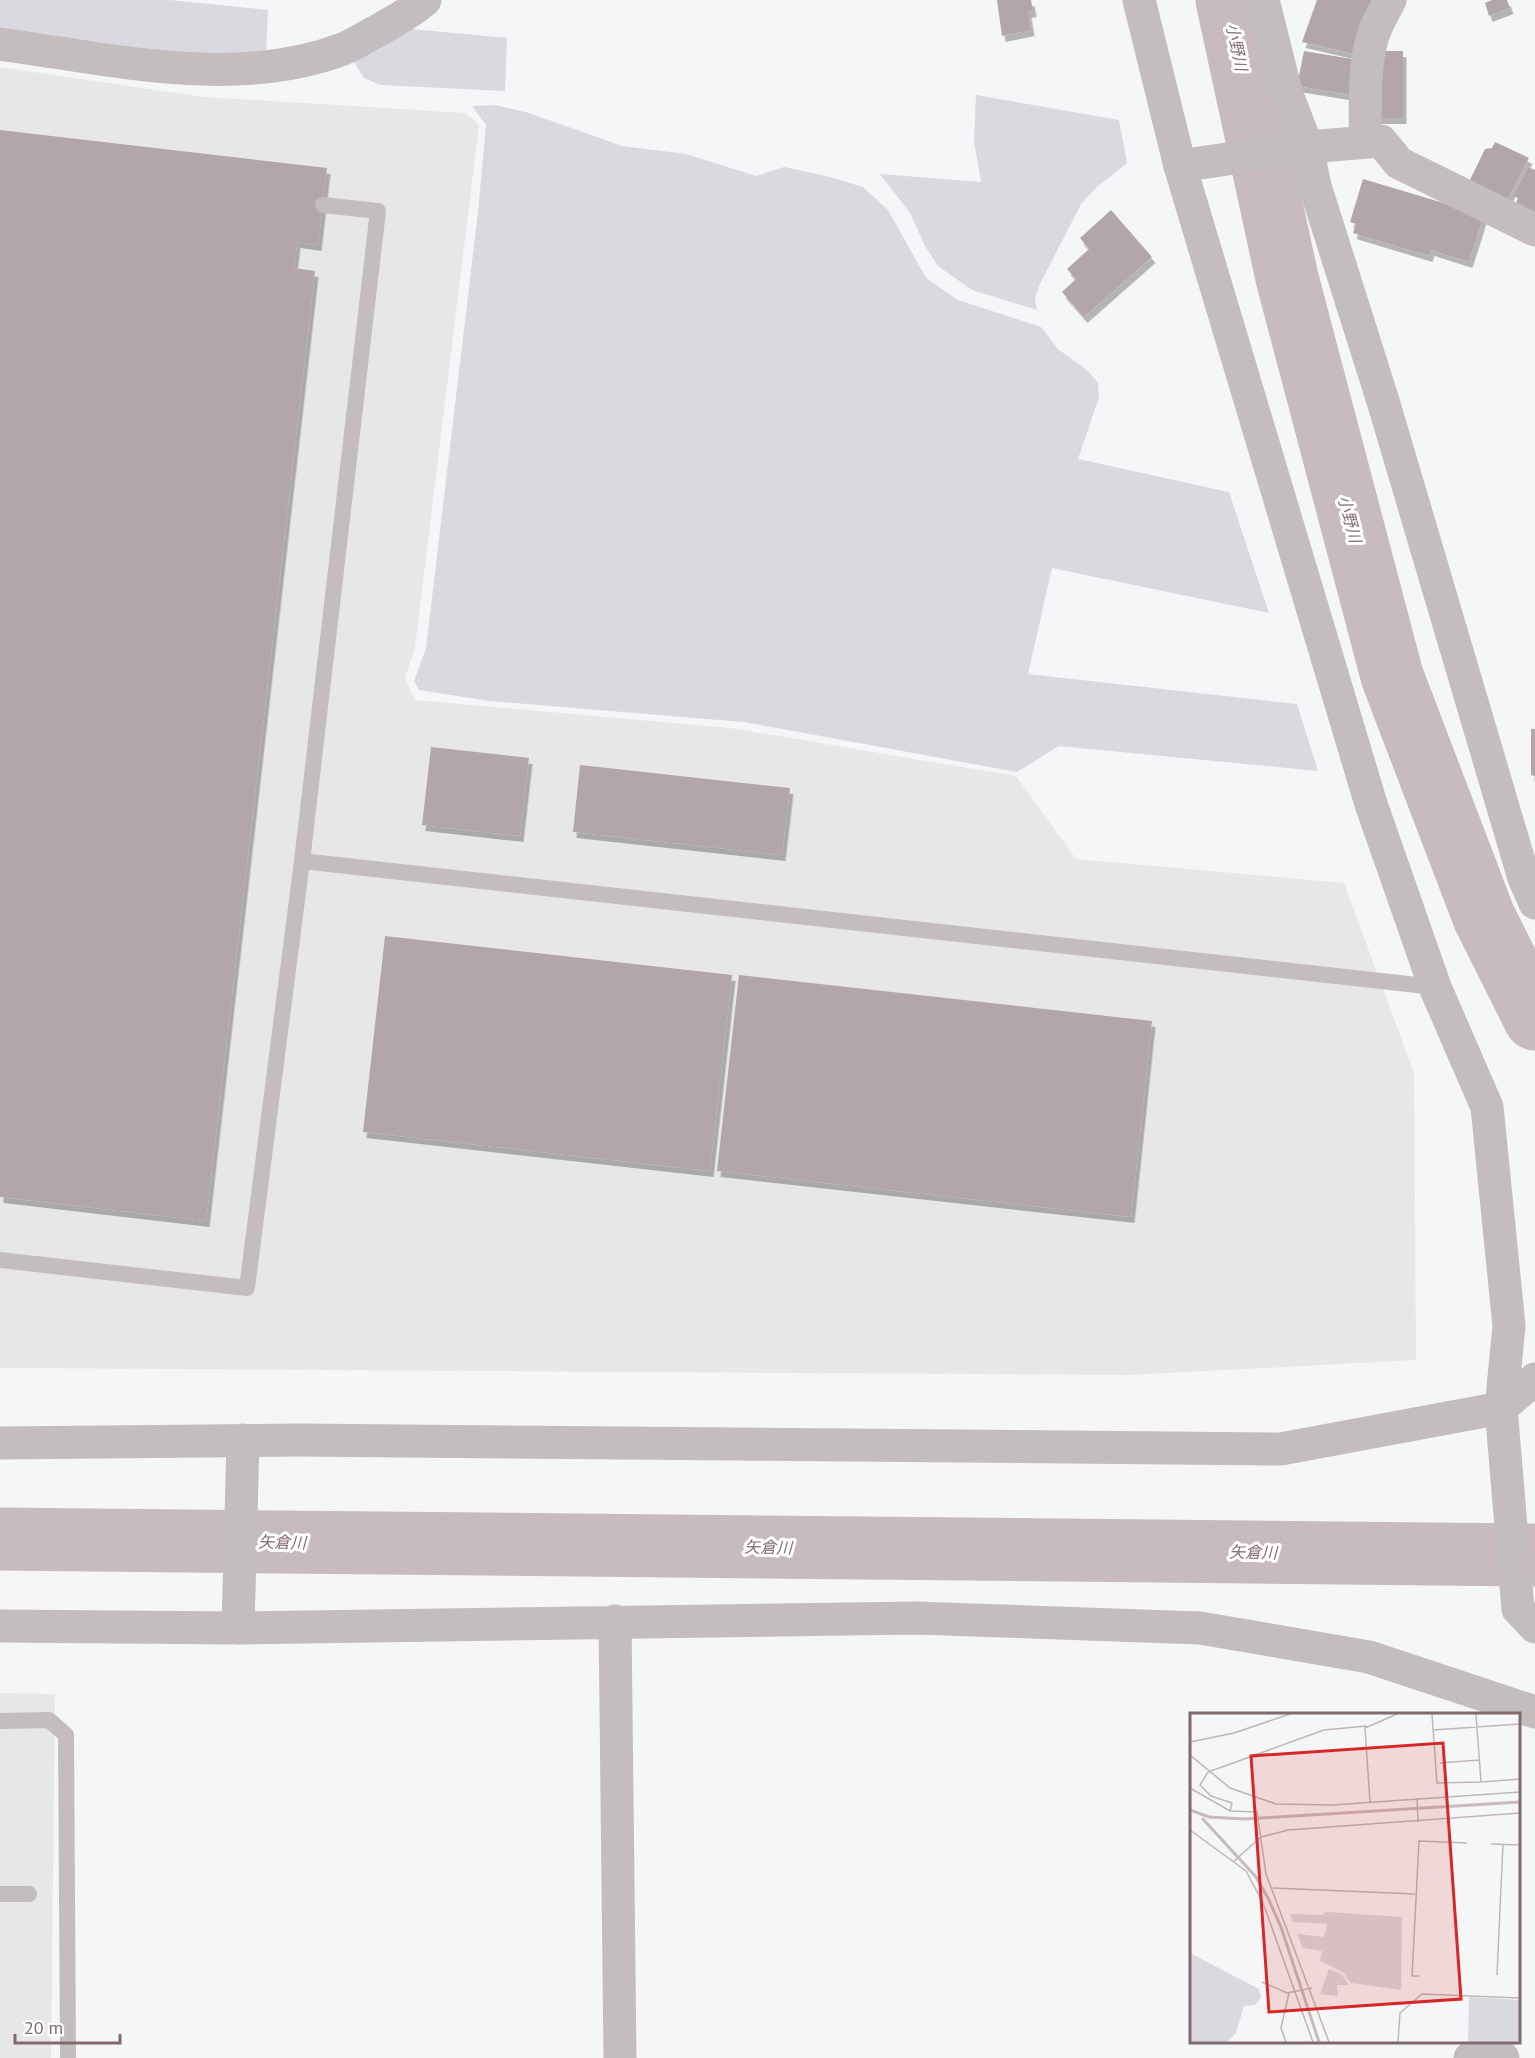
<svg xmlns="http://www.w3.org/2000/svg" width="1535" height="2058" viewBox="0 0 1535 2058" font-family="'PT Sans','Noto Sans JP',sans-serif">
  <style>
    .built { fill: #e8e7e8 }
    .green { fill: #dad9e0 }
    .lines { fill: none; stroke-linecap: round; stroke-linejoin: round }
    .river { stroke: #c7bbbd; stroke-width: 63 }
    .building { fill: #b3a6a8; filter: url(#shadow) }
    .service { stroke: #c4bdbd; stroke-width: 16 }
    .minor { stroke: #c4bdbd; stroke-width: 33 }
    .tertiary { stroke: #c4bdbd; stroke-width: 33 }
    .labels { text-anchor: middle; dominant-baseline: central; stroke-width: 6; stroke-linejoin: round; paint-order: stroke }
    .water-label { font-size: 16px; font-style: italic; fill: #856b71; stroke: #fff }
    .inset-river { fill: none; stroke: #c7bbbd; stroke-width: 3 }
    .inset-road { fill: none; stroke: #c0b6b7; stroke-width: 1.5 }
    .view { fill: #d62828; fill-opacity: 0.15; stroke: #d62828; stroke-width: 3 }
    .inset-edge { fill: none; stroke: #826a6c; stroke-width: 3 }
  </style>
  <defs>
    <filter id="shadow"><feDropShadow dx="3.5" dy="6" stdDeviation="0" flood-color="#0004"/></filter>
  </defs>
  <rect width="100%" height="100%" fill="#f5f6f7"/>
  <path class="built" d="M0,67L203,97L466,113L479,125L415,647L405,678L415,700L730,728L1016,776L1076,859L1344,883L1414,1073L1416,1360L1129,1375L0,1368Z
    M0,1693L55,1694L51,2058H0Z"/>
  <path class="green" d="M0,0H170L268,10L266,53L189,56L0,29Z
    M411,29L507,38L505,91L380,85L364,78L353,60Z
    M976,95L1119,120L1127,163L1097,187L1081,204L1040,284L1035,298L1037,310L972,290L938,266L925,246L910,213L880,174L981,182L974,142Z
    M495,105L529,113L622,146L686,154L756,176L784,167L826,176L863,187L888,210L926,278L958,300L1041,327L1058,349L1088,371L1098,383L1099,397L1078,459L1229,492L1269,613L1052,568L1028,674L1297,704L1318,771L1059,746L1017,772L744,722L489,701L419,690L414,681L426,648L478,212L486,125L472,106Z"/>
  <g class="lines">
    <path class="river" d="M1227,0L1287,278L1392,676L1484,917L1535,1019
      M0,1539L1535,1555"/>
  </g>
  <path class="building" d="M997,0H1031L1033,11L1028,12L1031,30L1002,36Z
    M1317,0H1377L1358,55L1302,42Z
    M1492,0H1507L1510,8L1489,16L1485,3Z
    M1304,51L1358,60L1351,95L1297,86Z
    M1376,51H1403V118H1374Z
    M0,130L327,168L318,245L297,242L294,268L315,271L206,1221L0,1197Z
    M1495,142L1529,158L1508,199L1470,180L1485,149L1492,148Z
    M1528,167L1535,170V213L1516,204L1518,198L1513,196Z
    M1363,179L1484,215L1469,262L1431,250L1429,256L1353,233L1356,224L1350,222Z
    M1111,210L1152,257L1084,317L1062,292L1076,279L1067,269L1089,249L1080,238Z
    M1531,729H1535V776L1531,775Z
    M431,747L529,758L520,836L422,825Z
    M580,765L790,788L782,855L573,832Z
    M385,936L732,975L710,1171L363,1132Z
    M739,975L1152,1021L1131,1217L717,1171Z"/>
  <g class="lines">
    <path class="service" d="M302,861L1435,987
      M0,1260L247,1288L302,861L378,211L323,205
      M0,1721L49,1720L66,1735L68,2058
      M0,1894H29"/>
    <path class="minor" d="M1263,0L1286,92L1307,147L1315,186L1383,401L1524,878L1535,903
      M1365,142C1366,110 1363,75 1371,43C1374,28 1383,14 1390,0
      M1180,166L1307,147L1381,141L1399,163L1535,230
      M1535,1379L1501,1408L1518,1609L1535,1627
      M238,1628L243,1440
      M1470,2058L1491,2047L1503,2058"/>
    <path class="tertiary" d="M0,44C110,59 235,90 343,49C355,44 367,36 379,30C394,21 412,12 425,0
      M0,1443L297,1440L1281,1449L1501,1408L1509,1326L1487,1107L1435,987L1371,804L1180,166L1139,0
      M615,1621L620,2058
      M0,1626L238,1628L915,1618L1200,1628L1369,1657L1535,1712"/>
  </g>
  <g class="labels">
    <g class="water-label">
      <text transform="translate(1237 47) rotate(78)">小野川</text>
      <text transform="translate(1350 519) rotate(75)">小野川</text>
      <text transform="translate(282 1542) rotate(1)">矢倉川</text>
      <text transform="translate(768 1547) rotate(1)">矢倉川</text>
      <text transform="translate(1253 1552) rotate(1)">矢倉川</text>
    </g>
  </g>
  <g transform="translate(1190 1713)">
    <rect width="330" height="330" fill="#f5f6f7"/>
    <path d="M137,199L212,204L211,277L161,270L153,259L130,248L132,238L113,235L107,221L134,224L137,211L103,209L100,201L132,202ZM0,240L69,276L71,284L65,292L54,293L46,320L37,329H0ZM139,256L151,261L159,272H147L148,283L130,281ZM279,284L330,287V329H278Z" fill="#dad9e0"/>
    <path class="inset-river" d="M0,97L19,104L54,106L330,89M12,105L66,164L78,185L91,214L129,329"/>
    <path class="inset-road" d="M242,1L247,70L291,69M286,1L291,69L330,66M243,17L330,11M0,29L44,20L100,1M0,42L40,75L86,91L142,92L330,79M250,50L289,47M0,75L40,98L67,99L76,161L139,329M227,85L228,109M180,89L175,15L207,1M40,98L42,90L21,83L10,72L18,59L134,17L177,13M0,117L56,158L73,190L123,329M301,131L330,132M43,149L71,124L98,117L330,100M83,175L225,181M307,262L313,131M229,263H222L229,128L277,130M72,269L97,280L122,275M96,329L91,315L99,280M208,329L210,300L232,281L330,285"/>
    <path class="view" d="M253,30L271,286L79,299L61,43Z"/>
    <rect width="330" height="330" class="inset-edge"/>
  </g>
  <path d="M15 2034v9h105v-9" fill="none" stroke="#826a6c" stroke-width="3"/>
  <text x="24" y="2034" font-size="18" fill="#826a6c" stroke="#ffffff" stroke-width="4.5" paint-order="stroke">20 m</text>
</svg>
